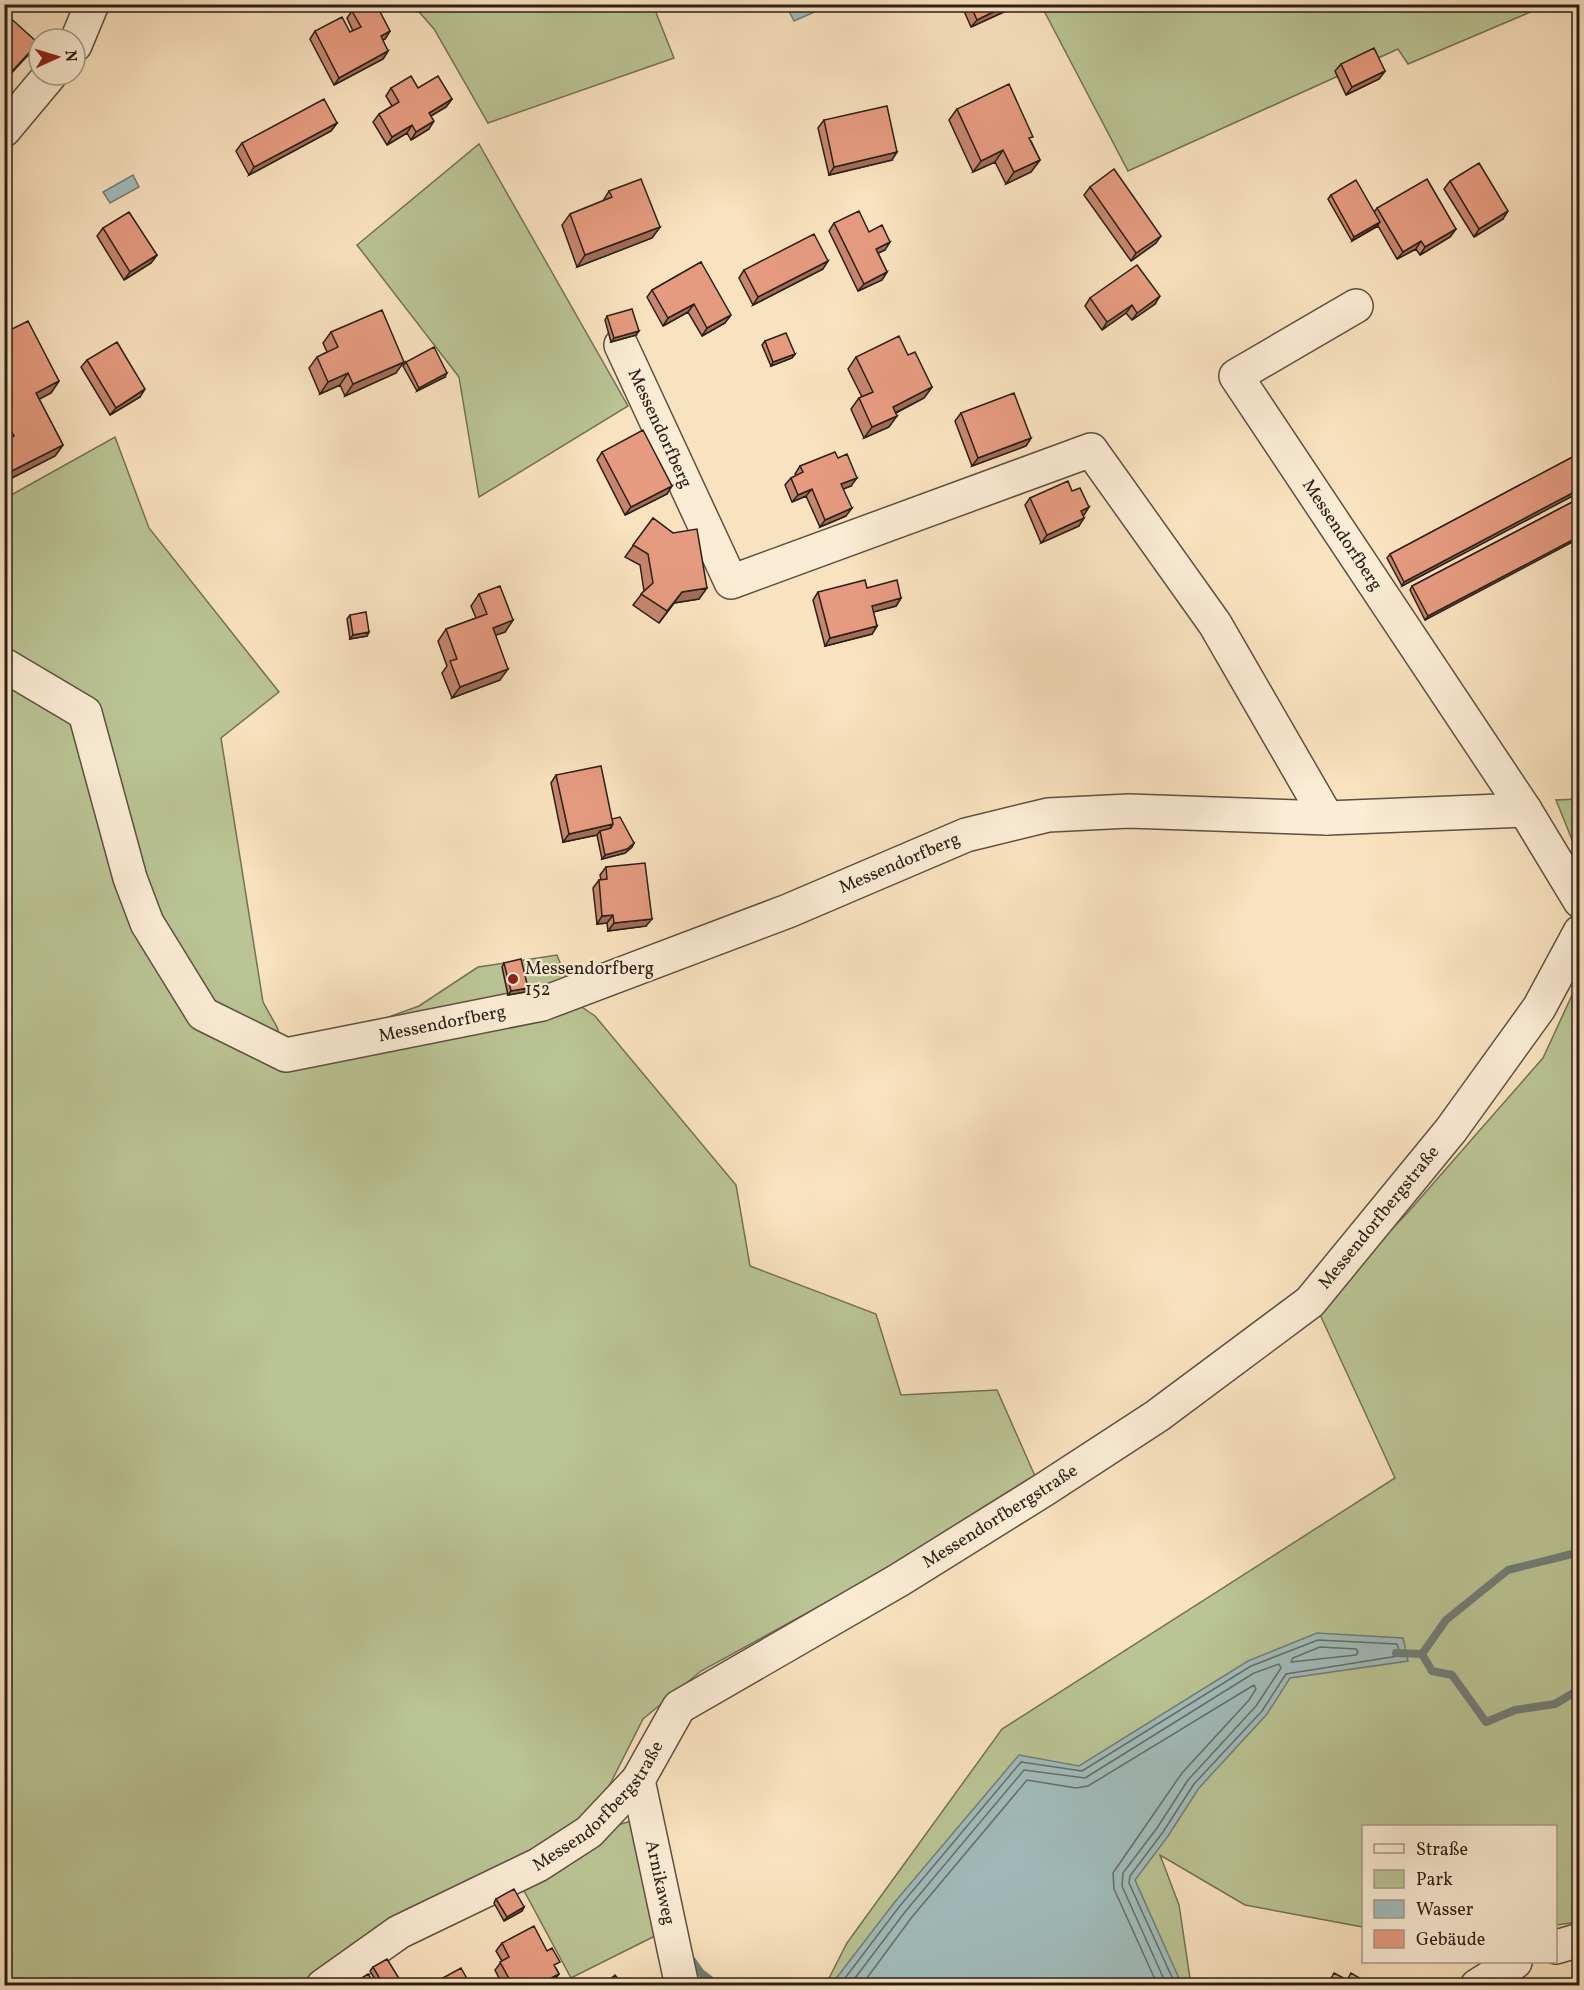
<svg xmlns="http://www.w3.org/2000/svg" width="1584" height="1990" viewBox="0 0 1584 1990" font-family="Vollkorn,serif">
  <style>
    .green { fill: #bac494; stroke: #727256; stroke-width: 1.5 }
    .water { fill: #a1bcbb; stroke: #727e79; stroke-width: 1.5 }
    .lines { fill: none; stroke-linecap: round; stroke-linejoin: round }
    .shore { stroke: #666e69; stroke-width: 1.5 }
    .stream { stroke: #727e79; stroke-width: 8 }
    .minor-casing { stroke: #5e5041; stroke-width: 36 }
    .minor { stroke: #fbecd5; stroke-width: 33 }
    .wall { fill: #c6856e; stroke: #2b2017; stroke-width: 1.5 }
    .shaded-wall { fill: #a16c5a; stroke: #2b2017; stroke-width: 1.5 }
    .building { fill: #e69b80; stroke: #2b2017; stroke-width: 1.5 }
    .poi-dot { fill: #8f2418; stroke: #fbecd5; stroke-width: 2 }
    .labels { text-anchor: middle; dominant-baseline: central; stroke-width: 4.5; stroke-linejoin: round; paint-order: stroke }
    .street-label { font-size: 18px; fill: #2b2017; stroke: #fbecd5 }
    .poi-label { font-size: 18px; fill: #2b2017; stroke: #fbecd5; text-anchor: start }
  </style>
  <rect width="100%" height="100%" fill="#f9e2bf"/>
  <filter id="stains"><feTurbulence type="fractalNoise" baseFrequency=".00333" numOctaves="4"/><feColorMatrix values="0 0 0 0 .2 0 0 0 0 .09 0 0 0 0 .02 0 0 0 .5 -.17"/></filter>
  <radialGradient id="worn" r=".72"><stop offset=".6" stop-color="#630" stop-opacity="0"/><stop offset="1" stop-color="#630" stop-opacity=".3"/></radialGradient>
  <path class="green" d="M413,5H653L674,58L488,123L434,29Z
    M1041,5H1547L1408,64L1398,49L1128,171Z
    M479,144L628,406L479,497L459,377L357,245Z
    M115,437L149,528L279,692L221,738L263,1002L277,1027L286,1054L419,1006L478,967L557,955L576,1003L595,1016L736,1185L750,1266L876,1314L901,1395L997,1390L1035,1476L893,1566L701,1671L643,1719L597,1810L310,1985H5L4,499Z
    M1579,799H1580L1579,857L1556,800Z
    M1579,980V1922L1556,1925V1826H1364L1363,1927L1245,1905L1160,1855L1179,1905L1191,1985L825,1986L847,1943L1002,1729L1395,1478L1317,1308L1410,1210L1543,1058Z
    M631,1821L655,1936L571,1978L522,1887L618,1825Z"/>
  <path class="water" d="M786,5H825L826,7L794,21Z
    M133,175L139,187L110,203L103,192Z
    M1317,1633L1403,1638L1408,1661L1290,1678L1267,1714L1199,1788L1168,1836L1135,1880L1182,1985H831L894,1903L1019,1755L1079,1766L1248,1661Z"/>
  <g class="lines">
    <path class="shore" d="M1320,1647L1356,1649L1358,1652L1356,1655L1291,1662L1293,1658Z
      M839,1986L899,1907L1021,1762L1082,1771L1251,1666L1318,1640L1397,1644L1400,1653L1398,1656L1286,1674L1262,1711L1194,1784L1163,1832L1130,1876L1129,1883L1176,1986
      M849,1986L905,1912L1024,1770L1085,1778L1254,1673L1279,1664L1281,1668L1256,1706L1188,1780L1157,1828L1123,1873L1122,1886L1167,1986
      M861,1986L912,1917L1027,1780L1076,1788L1088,1786L1254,1685L1256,1689L1249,1700L1182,1773L1113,1873L1114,1889L1158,1986"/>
    <path class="stream" d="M1396,1653L1422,1654L1446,1620L1508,1570L1580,1552
      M1422,1654L1432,1671L1452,1675L1486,1722L1515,1710L1555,1704L1580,1689
      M688,1955L701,1973L718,1986"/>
    <g class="minor-casing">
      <g id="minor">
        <path d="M75,45L92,4"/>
        <path d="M4,130L50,75"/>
        <path id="s1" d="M1356,306L1236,376L1525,810"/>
        <path id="s2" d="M621,345L731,582L1091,450L1215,624L1327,818"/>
        <path id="s3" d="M4,665L85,713L130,878L147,923L203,1014L286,1055L542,1004L788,911L966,835L1048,815L1129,811L1327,818L1525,810L1580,901"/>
        <path id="s4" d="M638,1780L682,1986"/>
        <path d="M1556,1947L1580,1940"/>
        <path id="s5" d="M323,1986L399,1932L538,1865L589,1832L638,1780L679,1707L899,1580L1045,1489L1157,1416L1310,1302L1451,1130L1539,1008L1580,932"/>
        <path d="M1477,1986L1515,1962"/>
      </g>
    </g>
    <use href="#minor" class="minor"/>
  </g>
  <path class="wall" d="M961,4H1018L1017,6L971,27Z
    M352,11L390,31L385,39L382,40L388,51L383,59L334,85L310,39L315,31L350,32L353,31L347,18Z
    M1341,64L1385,71L1379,79L1346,95L1335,71Z
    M391,88H418L452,99L446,107L431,116L429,129L411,140L407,133L387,145L373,122L379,114L392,106L386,96Z
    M957,109L1031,141L1040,160L1031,172L1006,184L995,162L973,172L949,120Z
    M824,120L892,160L829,175L818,128Z
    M337,123L331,131L249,175L236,151L242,143Z
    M1450,181L1503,219L1474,237L1444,189Z
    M1090,187L1156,243L1131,261L1084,195Z
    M609,191L660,227L652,238L577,267L562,225L570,214L603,201Z
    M1331,195L1374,212L1377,208L1456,229L1450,237L1420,255L1416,249L1397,259L1378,226L1352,241L1328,199Z
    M834,223L869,232L885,250L878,253L887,272L882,280L858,291L829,231Z
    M103,228L157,255L151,263L124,280L97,236Z
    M701,262L725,323L702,336L688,312L663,326L647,297L652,290Z
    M823,269L753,305L739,278L744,270Z
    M1090,298L1155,304L1132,320L1126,313L1102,330L1085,306Z
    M607,316L636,335L611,342L605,320Z
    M331,332L396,373L345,396L340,385L320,394L309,368L317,357L327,352L323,343Z
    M4,333L59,381L51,393L39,399L63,445L55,456L4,482Z
    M765,341L795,354L792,358L771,366L762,345Z
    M908,355L932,387L924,398L896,413L889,427L864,438L851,409L859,398L862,397L848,369L856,357Z
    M87,360L140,397L110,415L81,367Z
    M406,362L445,377L417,391L403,366Z
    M961,413L1031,438L1026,446L972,466L955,421Z
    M602,452L667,494L625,515L597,460Z
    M1580,453V492L1402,586L1387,558L1390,554Z
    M800,466L851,486L843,489L846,516L820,527L806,496L792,502L785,485L791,478L796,476L795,474Z
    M1072,491L1089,507L1083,515L1079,526L1041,543L1025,505L1030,498Z
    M1580,498L1425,620L1410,590L1412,586Z
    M653,518L673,533L699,599L674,603L659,623L633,605L644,591L640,565L625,557Z
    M867,588L901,598L896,606L873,612L877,626L872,634L825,646L813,600L818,592Z
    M479,594L513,620L505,632L496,635L500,680L452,698L442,673L447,666L438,641L446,629L476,618L471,606Z
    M350,615L369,632L367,636L350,639L347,619Z
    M556,775L612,819L634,843L632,847L625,853L602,859L597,835L563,842L551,783Z
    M606,867L646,926L608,931L607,923L597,924L593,888L599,880H601L600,875Z
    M504,963L525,992L508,995L502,967Z
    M496,1899L524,1907L522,1911L504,1921L494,1903Z
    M502,1943L556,1968L559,1974L553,1981L546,1986H503L495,1970L502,1961L496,1951Z
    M373,1967L400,1980L397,1984L394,1986H379L370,1971Z"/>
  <path class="shaded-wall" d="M1009,4H1018L1017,6L971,27L977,20Z
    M390,31L385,39L375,44L381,36Z
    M38,43L32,51L4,81V80Z
    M388,51L383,59L334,85L339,78Z
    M1385,71L1379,79L1346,95L1352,87Z
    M452,99L446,107L424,120L429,113Z
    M434,121L429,129L411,140L416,132Z
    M337,123L331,131L249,175L254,167Z
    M412,125L407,133L387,145L392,137Z
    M1003,150L995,162L973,172L981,161Z
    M897,152L892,160L829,175L834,167Z
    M1040,160L1031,172L1006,184L1014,172Z
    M1508,211L1503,219L1474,237L1479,229Z
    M1380,222L1377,226L1352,241L1354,237Z
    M660,227L652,238L577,267L585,255Z
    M1456,229L1450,237L1420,255L1425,247Z
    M1161,236L1156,243L1131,261L1136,253Z
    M1421,241L1416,249L1397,259L1403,252Z
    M890,242L885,250L870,257L876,249Z
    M157,255L151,263L124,280L130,272Z
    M828,261L823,269L753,305L758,297Z
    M887,272L882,280L858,291L864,284Z
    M1160,296L1155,304L1132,320L1137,313Z
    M694,304L688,312L663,326L668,318Z
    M1132,305L1126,313L1102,330L1107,322Z
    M731,315L725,323L702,336L707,328Z
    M639,331L636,335L611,342L614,338Z
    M795,354L792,358L771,366L773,362Z
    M404,362L396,373L345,396L353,384Z
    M348,373L340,385L320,394L328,382Z
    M447,373L445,377L417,391L419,388Z
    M59,381L51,393L28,405L36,393Z
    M932,387L924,398L885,418L893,407Z
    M145,389L140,397L110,415L116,408Z
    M897,416L889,427L864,438L872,427Z
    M1031,438L1026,446L972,466L978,458Z
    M63,445L55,456L4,482V475Z
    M857,478L851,486L836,492L841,484Z
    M672,486L667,494L625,515L631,507Z
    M812,489L806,496L792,502L798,495Z
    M1580,489V492L1402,586L1404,582Z
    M1089,507L1084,515L1075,518L1081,511Z
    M852,508L846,516L820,527L825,520Z
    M1084,518L1079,526L1041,543L1047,535Z
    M1580,536V538L1425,620L1428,616Z
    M707,588L699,599L674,603L659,623L682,592Z
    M901,598L896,606L866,614L872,606Z
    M513,620L505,632L485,639L493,628Z
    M877,626L872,634L825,646L830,638Z
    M369,632L367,636L350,639L353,635Z
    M508,669L500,680L452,698L460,687Z
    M613,824L608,832L600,831L597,835L563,842L569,834Z
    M634,843L632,847L625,853L602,859L605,855Z
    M613,915L607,923L597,924L602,916Z
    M652,919L646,926L608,931L614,923Z
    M528,988L525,992L508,995L511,991Z
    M524,1907L522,1911L504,1921L507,1917Z
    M559,1974L553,1981L546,1986H536Z"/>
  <path class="building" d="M363,4H376L390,31L381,36L388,51L339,78L315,31L342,17L350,32L361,27L352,11Z
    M970,4H1009L977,20Z
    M6,14L38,43L4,80V15Z
    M1374,48L1385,71L1352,87L1341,64Z
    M411,76L418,88L438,76L452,99L429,113L434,121L416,132L412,125L392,137L379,114L399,102L391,88Z
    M1009,84L1033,137L1029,138L1040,160L1014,172L1003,150L981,161L957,109Z
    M324,99L337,123L254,167L242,143Z
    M887,106L897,152L834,167L824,120Z
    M1479,163L1508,211L1479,229L1450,181Z
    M1114,169L1161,236L1136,253L1090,187Z
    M641,179L660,227L585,255L570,214L612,197L609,191Z
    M1427,179L1456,229L1425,247L1421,241L1403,252L1377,208Z
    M1356,180L1380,222L1354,237L1331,195Z
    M859,211L869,232L882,225L890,242L876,249L887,272L864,284L834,223Z
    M129,212L157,255L130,272L103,228Z
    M814,234L828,261L758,297L744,270Z
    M701,262L731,315L707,328L694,304L668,318L652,290Z
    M1137,265L1160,296L1137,313L1132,305L1107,322L1090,298Z
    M632,309L639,331L614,338L607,316Z
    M382,310L404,362L353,384L348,373L328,382L317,357L338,347L331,332Z
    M28,321L59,381L36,393L63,445L4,475V441L14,436L4,418V333Z
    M786,333L795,354L773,362L765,341Z
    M899,336L908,355L915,352L932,387L893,407L897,416L872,427L859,398L873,392L856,357Z
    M117,342L145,389L116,408L87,360Z
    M434,347L447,373L419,388L406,362Z
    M1014,393L1031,438L978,458L961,413Z
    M643,430L672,486L631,507L602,452Z
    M835,452L838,458L847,454L857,478L841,484L852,508L825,520L812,489L798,495L791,478L803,472L800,466Z
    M1580,453V489L1404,582L1390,554Z
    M1068,481L1072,491L1080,488L1089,507L1081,511L1084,518L1047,535L1030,498Z
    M1580,498V536L1428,616L1412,586Z
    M653,518L673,533L697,529L707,588L682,592L667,611L641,594L653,583L648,554L633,545Z
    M865,580L867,588L897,580L901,598L872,606L877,626L830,638L818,592Z
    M500,586L513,620L493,628L508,669L460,687L450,661L457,659L446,629L487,614L479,594Z
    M366,612L369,632L353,635L350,615Z
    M601,766L613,824L569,834L556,775Z
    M620,817L634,843L627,849L605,855L600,831L611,828L613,824L612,819Z
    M645,863L652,919L614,923L613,915L602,916L599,880L607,879L606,867Z
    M521,959L528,988L511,991L504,963Z
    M514,1889L524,1907L507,1917L496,1899Z
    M534,1926L547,1951L552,1948L560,1962L554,1965L559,1974L536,1986H513L500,1962L509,1957L502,1943Z
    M387,1959L400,1980L391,1986H384L373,1967Z
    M461,1968L471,1986H430V1985Z
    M1334,1973L1347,1980L1351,1973L1373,1986H1327Z
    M368,1974L376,1986H349Z
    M615,1975L623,1986H602Z"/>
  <circle class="poi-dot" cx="513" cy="979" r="6"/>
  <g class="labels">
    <g class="street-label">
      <text stroke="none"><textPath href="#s2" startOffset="92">Messendorfberg</textPath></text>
      <text stroke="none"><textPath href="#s1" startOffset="330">Messendorfberg</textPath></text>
      <text stroke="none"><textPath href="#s3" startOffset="1158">Messendorfberg</textPath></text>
      <text stroke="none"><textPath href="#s3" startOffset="672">Messendorfberg</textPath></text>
      <text stroke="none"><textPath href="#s5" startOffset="1323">Messendorfbergstraße</textPath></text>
      <text stroke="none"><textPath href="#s5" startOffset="837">Messendorfbergstraße</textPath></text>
      <text stroke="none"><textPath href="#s5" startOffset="333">Messendorfbergstraße</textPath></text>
      <text stroke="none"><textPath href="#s4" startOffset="105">Arnikaweg</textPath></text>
    </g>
    <g class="poi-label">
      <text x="525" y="969">Messendorfberg<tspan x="525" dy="21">152</tspan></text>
    </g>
  </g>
  <rect width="1584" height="1990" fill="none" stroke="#f9e2bf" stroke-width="24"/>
  <rect x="6" y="6" width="1572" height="1978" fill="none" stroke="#2b2017" stroke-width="3"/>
  <rect x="12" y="12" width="1560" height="1966" fill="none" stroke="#2b2017" stroke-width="1.5"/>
  <rect x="1362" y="1825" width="195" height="138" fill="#fbecd5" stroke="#a89a89" stroke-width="1.5"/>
  <rect x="1374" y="1844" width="30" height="9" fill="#fbecd5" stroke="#a89a89" stroke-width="1.5"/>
  <text x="1416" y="1855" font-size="18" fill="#2b2017">Straße</text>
  <rect x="1374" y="1870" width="30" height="18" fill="#bac494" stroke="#a89a89" stroke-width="1.5"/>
  <text x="1416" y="1885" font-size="18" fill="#2b2017">Park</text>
  <rect x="1374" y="1900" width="30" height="18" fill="#a1bcbb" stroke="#a89a89" stroke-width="1.5"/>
  <text x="1416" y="1915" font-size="18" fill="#2b2017">Wasser</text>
  <rect x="1374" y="1930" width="30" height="18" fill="#e69b80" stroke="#a89a89" stroke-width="1.5"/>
  <text x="1416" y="1945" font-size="18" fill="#2b2017">Gebäude</text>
  <g transform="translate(57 57) rotate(86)"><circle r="28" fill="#fbecd5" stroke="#a89a89" stroke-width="1.5"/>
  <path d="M0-4.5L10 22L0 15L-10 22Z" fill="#8f2418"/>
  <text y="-9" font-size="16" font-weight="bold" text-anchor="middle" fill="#2b2017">N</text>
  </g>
  <rect width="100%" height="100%" filter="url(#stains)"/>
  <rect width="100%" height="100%" fill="url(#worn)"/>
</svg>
